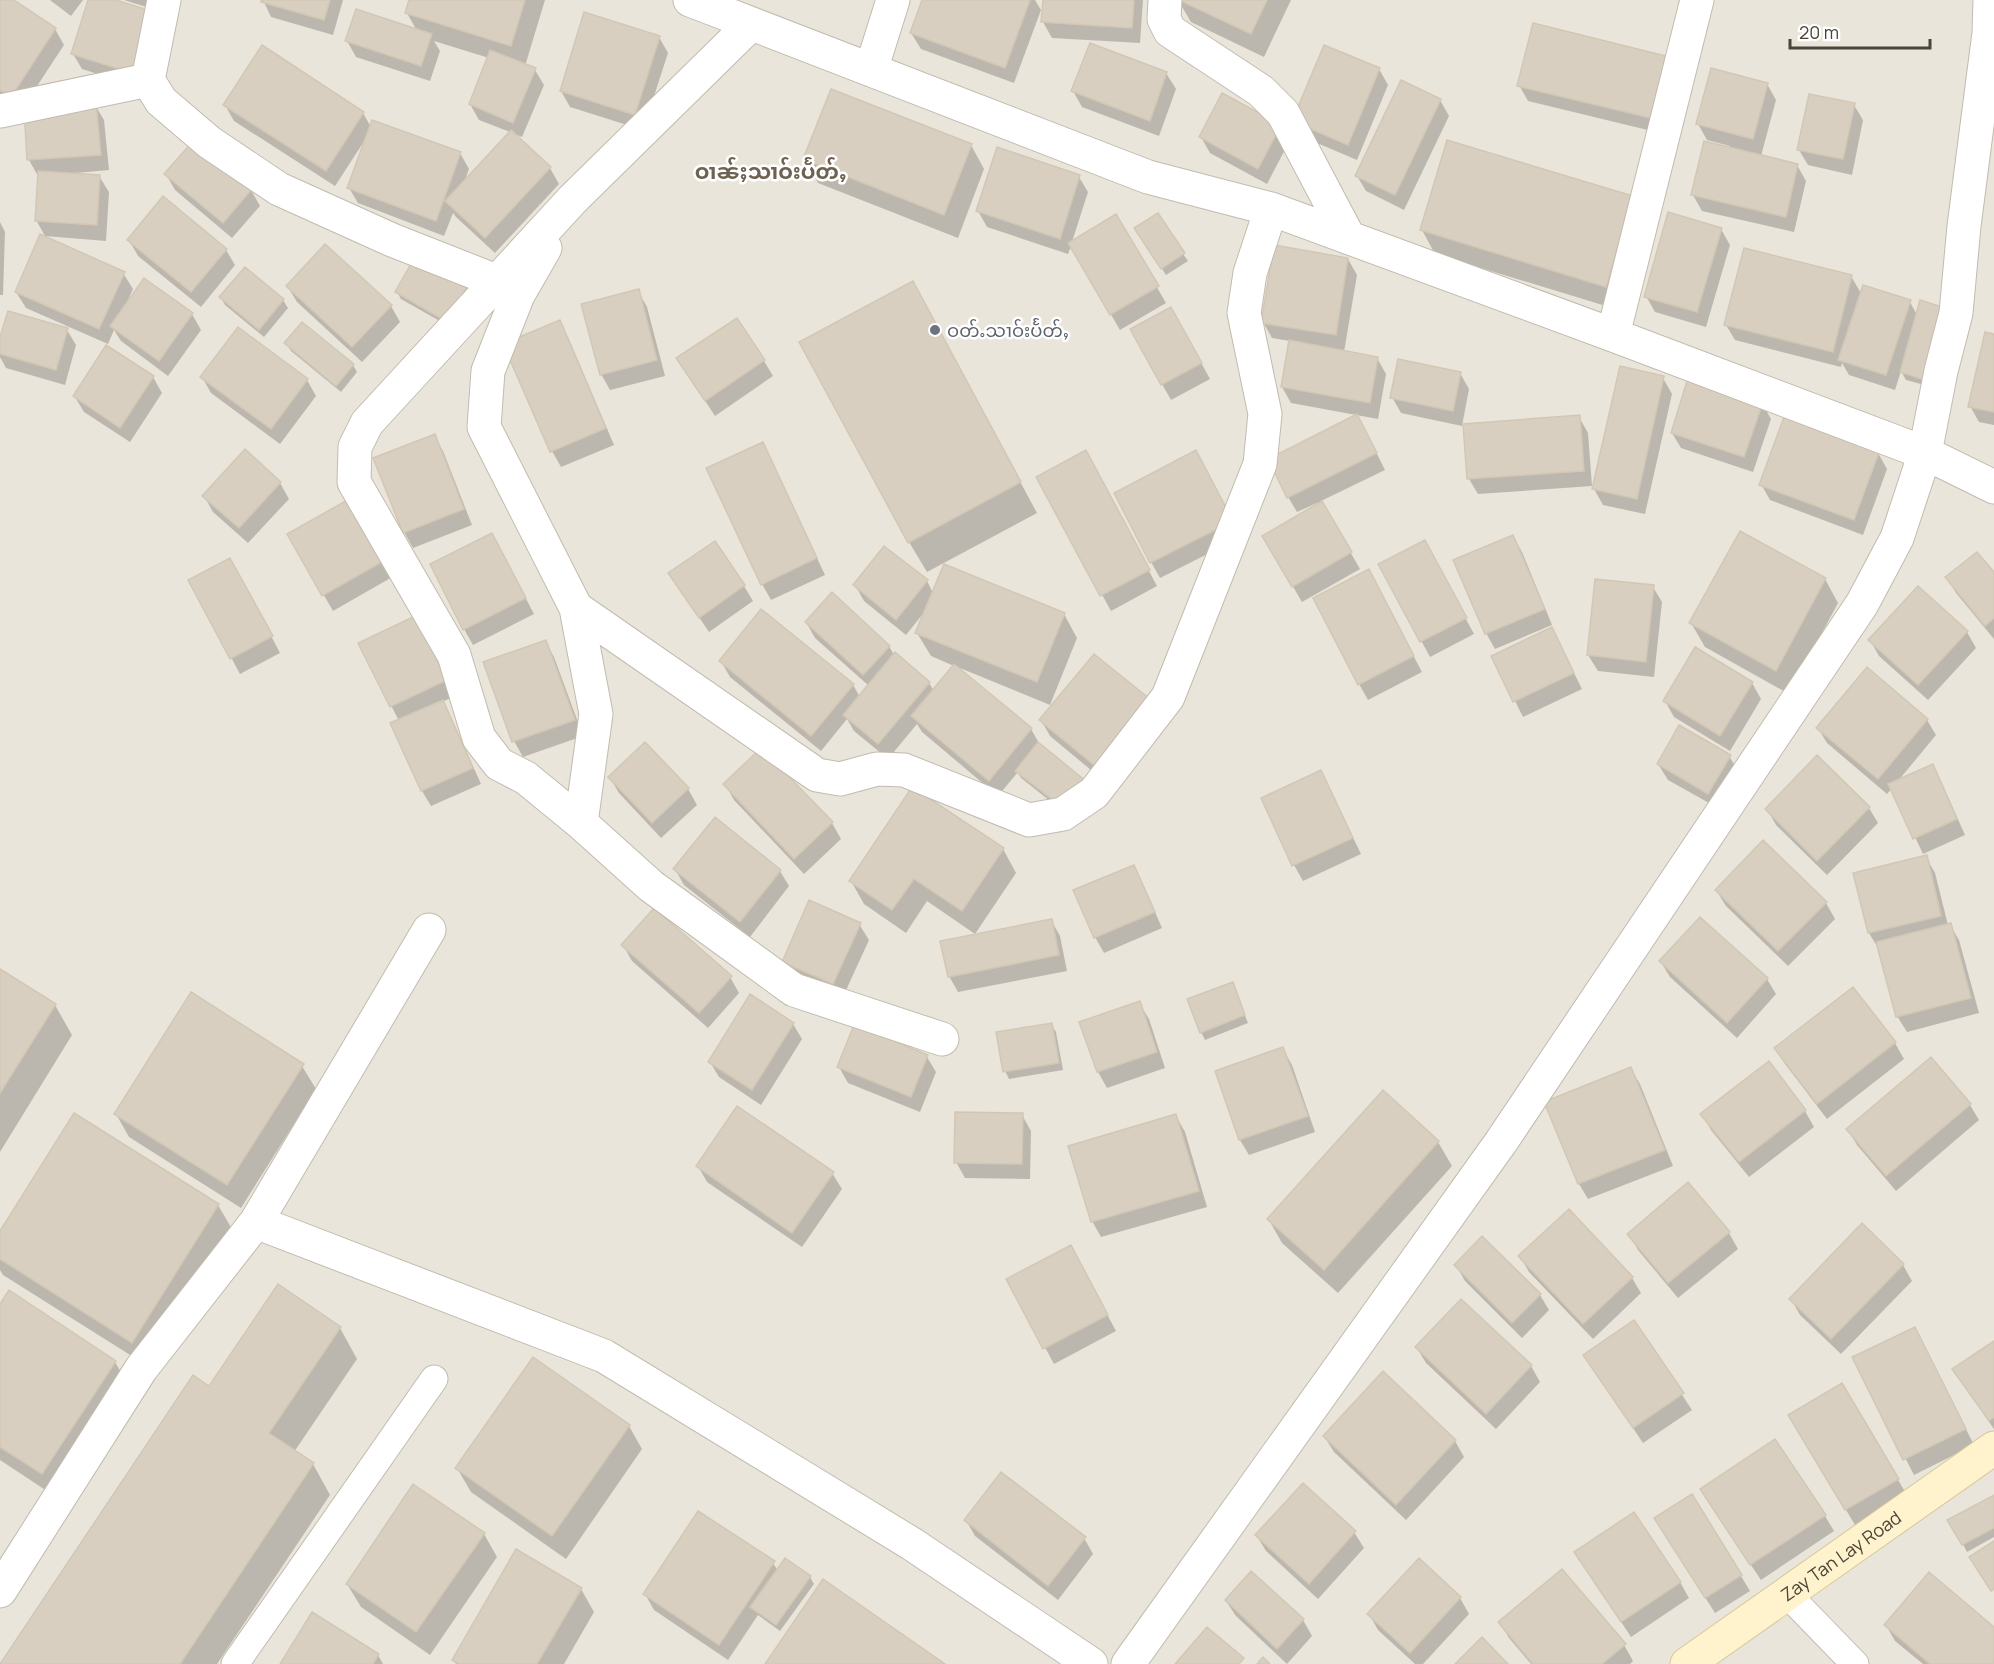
<svg xmlns="http://www.w3.org/2000/svg" width="1994" height="1664" viewBox="0 0 1994 1664" font-family="Manrope,'Noto Sans Myanmar',sans-serif">
  <style>
    .residential { fill: #eae5da }
    .shadow { fill: #0003 }
    .building { fill: #d8cfc1; stroke: #d3c7b4; stroke-width: 1.5 }
    .lines { fill: none; stroke-linecap: round; stroke-linejoin: round }
    .lane-casing { stroke: #c2bbae; stroke-width: 29 }
    .street-casing { stroke: #c2bbae; stroke-width: 35 }
    .secondary-casing { stroke: #d6c79b; stroke-width: 35 }
    .lane { stroke: #fff; stroke-width: 27 }
    .street { stroke: #fff; stroke-width: 33 }
    .secondary { stroke: #fff3cd; stroke-width: 33 }
    .worship-dot { fill: #6b7280; stroke: #fff; stroke-width: 2 }
    .labels { text-anchor: middle; dominant-baseline: central; stroke-width: 5; stroke-linejoin: round; paint-order: stroke }
    .worship-label { font-size: 18px; fill: #5b616d; stroke: #fff; text-anchor: start }
    .street-label { font-size: 18px; fill: #4b4439; stroke: #fff }
    .quarter-label { font-size: 21px; font-weight: bold; fill: #6e6250; stroke: #fff }
  </style>
  <rect width="100%" height="100%" fill="#f6f3ec"/>
  <path class="residential" d="M0,0H1994V1664H0Z"/>
  <path class="shadow" d="M0,0H12L55,29L64,45L20,112L0,99Z
    M50,0H83L71,16Z
    M89,0H111L141,88L82,69L73,54Z
    M124,0H166L162,12Z
    M263,0H343L333,35L271,17Z
    M411,0H545L525,66L535,70L544,85L522,137L512,133L550,168L559,184L495,253L456,217L453,213L444,236L358,203L349,188L365,140L335,186L234,121L225,105L363,113L371,127L460,153L469,169L464,183L510,132L479,120L470,104L489,58L434,41L440,51L430,81L356,57L347,41L417,31L407,13Z
    M924,0H1035L1041,10L1014,83L921,49L911,33Z
    M1044,0H1143L1140,43L1052,38L1043,22Z
    M1178,0H1291L1264,57L1191,22Z
    M659,37L668,53L643,130L570,107L561,91Z
    M1379,69L1388,85L1357,160L1303,137L1294,121Z
    M1166,73L1176,89L1159,136L1082,107L1073,91Z
    M1674,73L1660,133L1528,101L1519,85Z
    M1767,84L1776,100L1761,156L1797,165L1806,181L1794,232L1702,211L1693,195L1730,146L1707,140L1698,124Z
    M1223,95L1289,142L1267,184L1210,153L1201,137Z
    M1440,100L1449,116L1404,210L1366,191L1357,176Z
    M95,105L104,120L109,170L75,173V175L99,176L109,192L106,241L45,236L36,220L38,176L29,160Z
    M1854,105L1863,120L1852,175L1808,165L1799,150Z
    M971,145L984,169L958,238L818,183L805,159Z
    M166,174L251,190L260,206L232,238L175,190Z
    M1079,177L1088,192L1072,242L1116,216L1166,303L1120,330L1071,246L1068,254L987,227L978,211Z
    M1632,197L1619,310L1435,254L1422,230Z
    M0,222L5,232L3,295H0Z
    M1721,229L1730,245L1706,327L1655,312L1646,296Z
    M1141,236L1183,254L1188,261L1166,275Z
    M129,240L226,250L235,265L201,307L138,256Z
    M1348,259L1357,275L1344,352L1377,358L1386,374L1378,419L1291,403L1282,387L1290,341L1272,338L1263,322Z
    M245,269L283,300L288,308L264,337L225,305L221,298Z
    M123,273L133,289L128,300L192,314L201,330L168,376L121,341L114,330L108,344L26,308L16,292Z
    M1851,276L1862,295L1910,302L1917,315L1932,387L1906,380L1901,371L1895,390L1849,375L1842,363L1841,367L1735,340L1726,325Z
    M913,283L1037,513L927,572L909,542Z
    M288,287L391,306L400,322L362,362L297,302Z
    M466,288L470,295L452,328L401,299L397,292Z
    M638,291L647,307L665,376L610,390L601,374Z
    M559,322L568,337L614,445L561,467L552,451L505,345Z
    M1180,324L1210,379L1171,400L1162,384Z
    M238,329L307,380L316,396L280,444L211,393L202,377Z
    M67,330L76,345L65,385L6,368L0,357V343Z
    M1994,336V425L1979,422L1970,406Z
    M286,343L353,365L357,372L341,392L291,351Z
    M678,359L764,361L773,376L715,416Z
    M1460,373L1469,389L1462,426L1401,413L1392,397Z
    M153,377L162,393L130,442L84,412L75,397Z
    M1663,378L1672,394L1645,514L1603,505L1594,489Z
    M1762,403L1771,419L1753,472L1681,448L1672,433Z
    M1579,417L1588,433L1592,486L1478,494L1469,479Z
    M1366,432L1385,470L1321,501L1360,569L1302,602L1264,537L1318,505L1317,503L1297,512L1288,497Z
    M434,436L443,451L472,525L413,548L404,532Z
    M1196,452L1241,537L1160,578L1151,562Z
    M1878,453L1887,469L1863,535L1770,500L1761,484Z
    M771,460L825,575L771,600L762,584Z
    M1094,468L1157,586L1111,611L1038,477Z
    M280,483L289,499L248,543L213,512L204,496Z
    M351,500L394,576L333,611L289,535Z
    M1513,536L1522,552L1552,625L1495,649L1486,633Z
    M501,551L534,614L473,645L464,629Z
    M1433,558L1474,634L1430,657L1380,564Z
    M670,574L744,586L753,601L709,632Z
    M1994,574V639L1956,593L1947,577Z
    M239,575L280,653L240,674L190,581Z
    M1825,579L1838,603L1789,694L1705,647L1691,623Z
    M927,581L933,593L1064,614L1077,638L1050,705L955,666L1031,729L1040,745L1069,816L1021,778L1018,772L998,796L922,732L917,724L888,759L854,731L847,719L821,751L730,677L721,661L853,685L860,697L869,686L815,638L806,622L889,646L894,655L929,683L934,691L954,666L931,656L917,633L926,610L906,635L864,601L855,585Z
    M1377,587L1422,672L1368,700L1359,684Z
    M1653,587L1662,602L1654,677L1598,671L1588,655Z
    M414,617L455,696L442,702L451,717L481,784L431,806L422,791L392,724L399,721L360,644Z
    M1552,629L1582,689L1523,717L1493,657Z
    M1967,632L1976,648L1928,700L1879,656L1870,640Z
    M545,641L554,657L583,736L523,757L514,741Z
    M1094,656L1109,785L1050,736L1041,720Z
    M1752,683L1761,699L1730,751L1674,717L1665,701Z
    M1927,720L1936,735L1898,781L1932,766L1941,781L1965,835L1923,854L1892,788L1887,794L1827,743L1818,728Z
    M1729,756L1739,772L1718,808L1668,780L1658,764Z
    M1321,772L1361,854L1303,881L1294,865Z
    M610,778L688,789L697,805L661,838L619,793Z
    M725,784L832,823L841,839L804,874L734,800Z
    M1869,808L1878,823L1827,875L1776,825L1767,809Z
    M1003,849L1016,873L975,934L927,901L906,933L864,904L851,881Z
    M1926,857L1935,873L1948,925H1950L1959,940L1979,1013L1907,1032L1897,1016L1878,948L1869,933Z
    M1133,867L1142,882L1162,928L1104,953L1095,937Z
    M675,869L780,871L789,886L750,937L684,885Z
    M1716,890L1826,903L1835,919L1788,966L1726,906Z
    M1051,920L1060,936L1067,971L958,992L949,976Z
    M859,924L869,940L842,999L792,977L783,961Z
    M623,945L730,977L739,993L708,1028L632,961Z
    M1661,962L1767,979L1776,994L1737,1038L1670,977Z
    M0,971L55,1005L72,1035L0,1152Z
    M1232,984L1248,1023L1205,1040L1201,1032Z
    M1853,989L1895,1043L1904,1059L1827,1119L1785,1064L1776,1049Z
    M1139,1003L1149,1019L1165,1068L1107,1088L1098,1072L1081,1023Z
    M793,1024L802,1039L761,1105L719,1077L710,1062Z
    M1051,1024L1056,1032L1063,1070L1009,1079L1005,1071Z
    M1283,1049L1292,1065L1315,1132L1249,1155L1240,1140L1217,1072Z
    M927,1057L936,1072L920,1112L848,1083L839,1067Z
    M1769,1063L1805,1111L1814,1127L1749,1177L1711,1130L1702,1114Z
    M302,1066L316,1089L241,1208L129,1137L116,1114Z
    M1631,1069L1640,1084L1673,1166L1588,1199L1579,1184L1546,1102Z
    M1383,1092L1438,1142L1452,1166L1338,1293L1282,1243L1269,1220Z
    M1970,1105L1979,1120L1896,1191L1857,1145L1848,1130Z
    M75,1115L218,1205L232,1229L146,1365L3,1275L0,1270V1234Z
    M1022,1115L1031,1131L1030,1179L965,1178L956,1162Z
    M1176,1116L1185,1132L1207,1207L1101,1237L1092,1221Z
    M698,1166L832,1173L842,1189L802,1247L707,1182Z
    M1729,1233L1738,1249L1678,1298L1638,1250L1629,1234Z
    M1520,1256L1632,1278L1641,1293L1593,1339L1529,1272Z
    M1079,1262L1116,1331L1054,1364L1008,1279Z
    M1456,1265L1540,1295L1549,1310L1522,1338L1465,1281Z
    M1903,1265L1912,1281L1841,1354L1800,1315L1791,1299Z
    M1461,1301L1531,1366L1540,1382L1496,1429L1426,1363L1417,1348Z
    M0,1307L115,1362L129,1386L56,1497L0,1460Z
    M1634,1322L1692,1410L1643,1443L1585,1356Z
    M340,1328L357,1359L294,1452L313,1464L330,1495L217,1664H1L210,1388Z
    M1994,1342V1429L1954,1370Z
    M1923,1344L1974,1445L1914,1475L1854,1358Z
    M1383,1373L1455,1441L1464,1457L1406,1520L1334,1452L1324,1436Z
    M1842,1385L1907,1495L1855,1525L1790,1416Z
    M629,1426L642,1449L566,1559L471,1492L457,1468Z
    M1994,1496V1537L1967,1552L1950,1520Z
    M1711,1505L1825,1516L1834,1531L1761,1580Z
    M966,1520L1084,1538L1093,1554L1058,1600L975,1536Z
    M1354,1532L1364,1548L1318,1599L1266,1551L1257,1536Z
    M484,1534L497,1557L430,1655L361,1607L347,1584Z
    M1665,1534L1741,1576L1750,1591L1715,1613Z
    M1576,1553L1680,1582L1689,1598L1631,1637Z
    M1419,1560L1460,1598L1469,1614L1423,1664H1415L1378,1630L1369,1614Z
    M773,1563L778,1571L810,1577L814,1584L780,1631L758,1615L728,1660L654,1610L645,1594Z
    M581,1589L594,1612L564,1664H456L453,1660Z
    M1226,1601L1303,1620L1312,1636L1287,1664L1236,1616Z
    M1500,1623L1624,1645L1633,1661L1630,1664H1531L1509,1638Z
    M1886,1625L1994,1629V1664H1923L1895,1641Z
    M378,1655L383,1664H282Z"/>
  <path class="building" d="M0,0H14L56,28L11,97L0,90Z
    M88,0H116L151,11L132,73L71,54Z
    M261,0H330L324,20L261,2Z
    M409,0H525L511,46L405,13Z
    M922,0H1030L1005,68L910,33Z
    M1043,0H1134L1132,28L1041,22Z
    M1179,0H1267L1251,34Z
    M356,9L432,34L421,66L345,41Z
    M584,12L660,36L635,115L560,91Z
    M1533,23L1666,56L1651,118L1517,86Z
    M1090,43L1167,72L1150,121L1071,91Z
    M262,45L364,112L326,171L223,105Z
    M1324,45L1380,68L1348,145L1292,121Z
    M490,50L536,68L513,123L469,104Z
    M1711,68L1768,83L1753,139L1696,124Z
    M1401,80L1441,99L1395,195L1355,176Z
    M831,89L972,144L944,215L803,159Z
    M1222,93L1281,125L1258,169L1199,137Z
    M1809,94L1855,103L1843,159L1797,150Z
    M96,103L101,155L27,160L24,108Z
    M372,120L461,152L436,221L347,188Z
    M511,130L551,167L485,238L445,201Z
    M194,140L252,189L223,223L164,174Z
    M1447,140L1633,196L1606,287L1420,230Z
    M1704,141L1798,164L1786,217L1691,195Z
    M997,147L1080,175L1060,239L976,211Z
    M38,171L100,175L97,225L35,221Z
    M163,196L227,249L191,292L127,240Z
    M1668,212L1722,228L1697,312L1644,297Z
    M1158,213L1185,253L1161,269L1134,228Z
    M1116,214L1159,286L1110,315L1068,243Z
    M40,234L125,272L99,329L15,292Z
    M325,244L392,305L352,347L286,286Z
    M1274,245L1348,258L1336,335L1261,323Z
    M1744,248L1852,275L1833,352L1724,325Z
    M415,257L467,287L447,322L395,292Z
    M245,267L284,299L259,330L219,297Z
    M144,278L193,313L159,361L110,326Z
    M913,281L1021,482L908,543L799,342Z
    M1863,285L1911,300L1886,375L1838,360Z
    M639,289L657,360L600,375L581,304Z
    M1920,300L1948,309L1928,381L1900,372Z
    M1171,307L1202,363L1161,385L1130,329Z
    M8,311L68,328L56,370L0,354V337Z
    M737,318L765,360L705,401L676,358Z
    M560,320L606,428L550,452L503,344Z
    M302,322L354,364L336,386L284,343Z
    M238,327L308,379L271,429L200,377Z
    M1985,332L1994,334V412L1968,407Z
    M1289,340L1378,357L1370,403L1281,387Z
    M106,345L154,376L120,428L73,396Z
    M1398,359L1461,372L1453,411L1390,398Z
    M1620,366L1664,376L1637,499L1592,489Z
    M1688,378L1763,402L1744,457L1671,433Z
    M1357,414L1377,453L1287,498L1268,459Z
    M1580,415L1584,471L1467,479L1463,424Z
    M1784,417L1879,452L1854,520L1759,485Z
    M435,434L464,509L403,533L373,458Z
    M763,442L817,558L761,585L706,468Z
    M245,449L281,482L239,528L202,496Z
    M1086,450L1150,570L1100,596L1036,477Z
    M1196,450L1233,521L1150,563L1114,493Z
    M351,498L387,559L322,596L287,534Z
    M1322,501L1352,552L1292,587L1262,536Z
    M1740,531L1826,578L1776,671L1689,623Z
    M492,533L526,598L463,630L430,564Z
    M1513,535L1545,609L1485,634L1453,560Z
    M1425,540L1467,618L1420,642L1378,564Z
    M715,541L745,585L699,618L668,573Z
    M884,546L928,580L896,620L853,585Z
    M1977,552L1994,572V618L1985,626L1945,577Z
    M230,558L273,636L230,659L188,580Z
    M944,564L1065,613L1037,682L915,633Z
    M1369,569L1414,656L1358,685L1313,598Z
    M1595,579L1654,585L1646,662L1587,655Z
    M1918,586L1968,631L1918,685L1868,640Z
    M832,592L890,646L863,675L805,622Z
    M761,609L854,684L811,736L719,661Z
    M415,616L447,680L390,707L358,643Z
    M1552,627L1574,673L1513,702L1491,656Z
    M546,640L575,720L512,742L483,662Z
    M1695,647L1753,682L1720,736L1663,701Z
    M895,652L930,682L878,744L843,715Z
    M1094,654L1155,703L1100,770L1039,720Z
    M954,664L1032,728L989,781L911,716Z
    M1867,667L1928,719L1878,779L1816,728Z
    M443,700L473,768L421,791L390,723Z
    M1679,725L1731,755L1708,794L1657,764Z
    M645,742L689,788L652,823L608,777Z
    M1038,742L1087,782L1065,809L1015,771Z
    M761,748L833,822L794,859L723,784Z
    M1817,755L1870,807L1817,861L1765,809Z
    M1933,764L1957,819L1913,839L1888,784Z
    M1321,770L1353,838L1292,866L1261,798Z
    M912,787L1004,848L962,911L914,879L892,910L849,881Z
    M715,817L781,870L740,922L673,869Z
    M1763,840L1827,902L1778,951L1715,890Z
    M1927,855L1941,916L1868,933L1853,873Z
    M1134,865L1155,912L1094,938L1073,890Z
    M809,900L861,923L833,984L782,962Z
    M654,908L732,976L699,1013L621,945Z
    M1700,917L1768,978L1727,1023L1659,961Z
    M1052,919L1059,955L948,977L940,941Z
    M1951,923L1971,998L1896,1017L1876,942Z
    M0,969L56,1004L0,1093Z
    M1233,982L1245,1015L1200,1033L1187,999Z
    M1853,987L1896,1042L1817,1104L1774,1048Z
    M191,992L304,1064L227,1185L114,1114Z
    M750,994L794,1023L752,1090L708,1062Z
    M1140,1001L1157,1052L1097,1072L1079,1022Z
    M1052,1023L1059,1063L1003,1072L996,1032Z
    M854,1025L928,1055L911,1097L837,1067Z
    M1283,1047L1308,1116L1239,1140L1215,1071Z
    M1931,1057L1971,1104L1886,1176L1846,1129Z
    M1769,1061L1806,1110L1739,1162L1700,1114Z
    M1631,1067L1665,1150L1578,1184L1544,1102Z
    M1383,1090L1439,1141L1324,1270L1267,1219Z
    M737,1106L834,1172L792,1233L696,1166Z
    M955,1112L1023,1113L1022,1164L954,1163Z
    M74,1113L219,1204L132,1343L0,1259V1231Z
    M1176,1114L1199,1191L1091,1222L1068,1146Z
    M1688,1182L1730,1232L1668,1283L1627,1234Z
    M1569,1209L1633,1277L1583,1324L1518,1256Z
    M1862,1223L1904,1264L1831,1339L1789,1299Z
    M1482,1236L1541,1294L1512,1323L1454,1265Z
    M1071,1245L1108,1315L1043,1349L1006,1279Z
    M278,1284L341,1327L269,1433L314,1463L180,1664H0L193,1375L209,1386Z
    M9,1290L116,1361L42,1474L0,1447V1304Z
    M1461,1299L1532,1365L1486,1414L1415,1347Z
    M1634,1320L1684,1393L1633,1428L1583,1355Z
    M1915,1327L1966,1429L1903,1460L1852,1357Z
    M1994,1341V1417L1989,1421L1952,1369Z
    M533,1357L630,1425L552,1536L455,1468Z
    M1383,1371L1456,1440L1396,1505L1323,1436Z
    M1842,1383L1899,1479L1845,1510L1788,1415Z
    M1775,1439L1826,1515L1750,1565L1700,1489Z
    M1001,1472L1086,1537L1048,1586L964,1520Z
    M1303,1483L1356,1531L1309,1584L1255,1535Z
    M413,1484L485,1533L416,1632L346,1584Z
    M1692,1494L1742,1575L1705,1598L1654,1518Z
    M1994,1495V1528L1962,1545L1947,1520Z
    M698,1511L775,1561L719,1645L643,1594Z
    M1634,1512L1681,1582L1621,1622L1574,1552Z
    M1994,1541V1589L1991,1591L1969,1557Z
    M516,1549L582,1588L537,1664H459L452,1660Z
    M785,1558L811,1576L776,1625L750,1607Z
    M1419,1558L1461,1597L1410,1653L1367,1614Z
    M1562,1569L1626,1644L1602,1664H1533L1498,1622Z
    M1251,1571L1304,1619L1277,1649L1225,1600Z
    M1929,1572L1994,1627V1664H1930L1884,1625Z
    M823,1579L945,1664H765Z
    M312,1612L379,1654L373,1664H280Z
    M1207,1627L1244,1658L1239,1664H1175Z
    M1482,1637L1508,1664H1455Z
    M1263,1657L1270,1664H1257Z"/>
  <g class="lines">
    <g class="lane-casing">
      <path id="lane" d="M1787,1594L1855,1664
        M235,1664L434,1379"/>
    </g>
    <g class="street-casing">
      <path id="street" d="M164,0L148,80L161,101L209,142L279,189L392,240L496,281
        M690,0L1148,177L1271,209L1613,335L1925,453L1994,487
        M1165,0L1164,19L1170,31L1261,91L1283,113L1349,238
        M751,24L573,199L367,423L355,447L354,482L454,655L479,738L499,764L526,778L581,823L651,886L794,990L942,1039
        M871,70L893,0
        M0,111L148,80
        M545,248L518,295L488,371L484,427L576,608L596,714L581,823
        M1613,335L1697,0
        M576,608L817,775L840,779L877,769L904,770L1029,820L1063,814L1094,793L1168,697L1260,464L1265,414L1244,313L1250,273L1271,209
        M256,1222L604,1356L912,1544L1091,1664
        M0,1591L141,1369L256,1222L429,930
        M1128,1664L1501,1142L1862,604L1897,538L1925,453L1941,371L1956,313L1964,226L1989,33L1990,0"/>
    </g>
    <g class="secondary-casing">
      <g id="secondary">
        <path id="s1" d="M1687,1664L1994,1448"/>
      </g>
    </g>
    <use href="#lane" class="lane"/>
    <use href="#street" class="street"/>
    <use href="#secondary" class="secondary"/>
  </g>
  <circle class="worship-dot" cx="935" cy="330" r="6"/>
  <g class="labels">
    <g class="worship-label">
      <text x="947" y="330">ဝတ်ႉသၢဝ်းပႅတ်ႇ</text>
    </g>
    <g class="street-label">
      <text stroke="none"><textPath href="#s1" startOffset="188">Zay Tan Lay Road</textPath></text>
    </g>
    <g class="quarter-label">
      <text x="771" y="171">ဝၢၼ်ႈသၢဝ်းပႅတ်ႇ</text>
    </g>
  </g>
  <path d="M1790 39v9h140v-9" fill="none" stroke="#4b4439" stroke-width="3"/>
  <text x="1799" y="39" font-size="18" fill="#4b4439" stroke="#ffffff" stroke-width="4.5" paint-order="stroke">20 m</text>
</svg>
